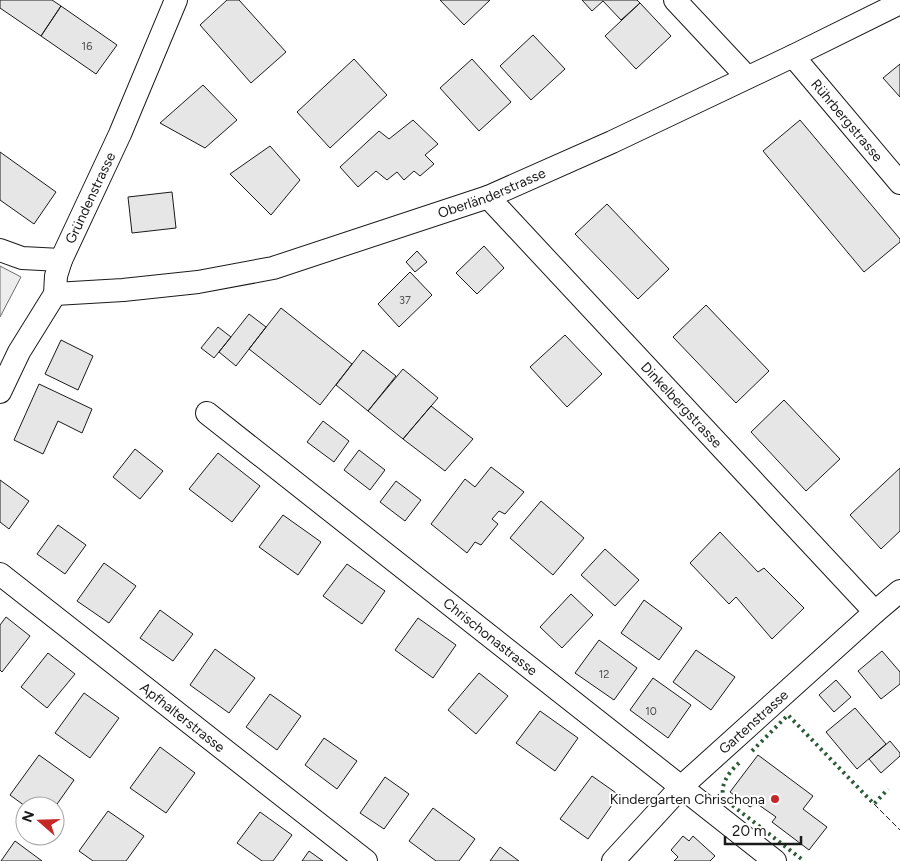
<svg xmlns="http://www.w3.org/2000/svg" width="900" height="861" viewBox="0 0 900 861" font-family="Figtree,sans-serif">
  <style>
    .built { fill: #ededed; stroke: #6a6a6a }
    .building { fill: #e6e6e6; stroke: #1a1a1a }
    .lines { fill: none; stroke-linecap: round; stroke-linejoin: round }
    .street-casing { stroke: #1a1a1a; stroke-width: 24 }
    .street { stroke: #fff; stroke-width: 22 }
    .hedge { stroke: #2b5a34; stroke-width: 4; stroke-dasharray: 2.5 4; stroke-linecap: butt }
    .fence { stroke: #1a1a1a; stroke-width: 1; stroke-dasharray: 6 2.5; stroke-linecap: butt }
    .poi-dot { fill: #c62828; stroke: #fff; stroke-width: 2 }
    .labels { text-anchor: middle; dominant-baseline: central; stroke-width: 4; stroke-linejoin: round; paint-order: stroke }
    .number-label { font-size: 11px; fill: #4d4d4d }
    .street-label { font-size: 14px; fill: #1a1a1a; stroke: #fff }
    .poi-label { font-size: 14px; fill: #1a1a1a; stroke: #fff; text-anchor: end }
  </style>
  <rect width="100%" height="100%" fill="#fff"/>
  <path class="built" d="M0,266L21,277L0,317Z"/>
  <path class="building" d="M0,0H52L61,6L41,36L0,8Z
    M227,0H239L286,52L251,83L200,25Z
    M440,0H490L464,25Z
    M582,0H637L640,3L621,20L603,1L592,11Z
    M640,3L671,36L636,69L605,36Z
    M61,6L117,45L96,74L41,36Z
    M533,35L565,69L531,100L500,66Z
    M354,59L387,95L330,148L297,112Z
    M472,59L511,102L479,131L440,88Z
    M900,64V97L883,78Z
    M203,85L237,120L205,148L160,123Z
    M413,120L438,144L425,155L434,164L420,176L414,171L404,180L397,172L387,180L376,171L358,187L340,167L379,131L389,139Z
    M800,120L900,239V242L864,272L763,151Z
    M270,146L300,180L271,215L230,174Z
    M0,152L56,192L34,224L0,200Z
    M172,192L176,228L132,233L128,197Z
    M607,204L669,269L638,299L575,234Z
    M484,246L504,268L477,294L456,273Z
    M417,251L427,262L415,272L406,262Z
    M410,272L432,295L399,327L378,304Z
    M706,305L769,371L736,403L673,337Z
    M281,308L352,364L320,405L249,349Z
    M249,314L266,327L236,366L219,352Z
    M218,327L231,337L214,358L201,348Z
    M565,335L602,374L567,407L530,367Z
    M61,340L93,356L78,390L45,374Z
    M363,350L396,376L368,411L336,385Z
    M403,369L438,398L403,439L368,411Z
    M39,384L92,409L82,433L58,421L43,454L14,440Z
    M784,400L840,459L806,491L751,432Z
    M431,406L473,439L445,471L403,439Z
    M323,421L349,441L334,462L307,442Z
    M135,449L163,471L140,499L113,477Z
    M359,450L385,470L370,490L344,470Z
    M218,453L260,486L232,522L189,489Z
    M491,467L524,492L505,514L499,511L492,519L498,524L481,545L475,542L467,553L431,524L465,479L475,487Z
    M900,468V531L881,549L850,515Z
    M0,480L29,501L9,529L0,522Z
    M396,481L421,500L405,521L380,502Z
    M541,501L584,538L553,575L510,538Z
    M283,515L321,542L298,575L259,547Z
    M58,525L86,545L65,574L37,554Z
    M720,532L758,572L764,568L804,608L772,639L736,597L729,604L690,563Z
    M605,549L639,580L615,606L581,575Z
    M104,563L136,586L109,623L77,601Z
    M347,564L385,591L362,624L323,596Z
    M571,594L593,615L562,648L540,627Z
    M644,600L682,628L659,660L621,633Z
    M160,610L193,634L173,661L140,638Z
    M6,617L30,636L2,672L0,670V625Z
    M418,618L456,645L433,678L395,650Z
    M599,640L637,668L614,700L575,673Z
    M215,649L255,678L229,713L190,685Z
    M696,650L735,677L711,710L673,682Z
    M882,651L900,672V684L881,699L858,671Z
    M48,653L75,674L47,708L21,687Z
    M479,673L508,696L476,734L448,710Z
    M653,678L691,705L668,738L630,710Z
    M836,680L851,697L834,712L819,695Z
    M84,693L119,718L90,758L55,733Z
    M270,694L301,716L277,750L246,727Z
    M855,708L886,744L857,769L826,732Z
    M540,711L578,738L555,771L516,743Z
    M324,738L357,761L337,789L305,765Z
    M890,741L900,753V756L881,773L869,759Z
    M160,747L195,773L166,813L130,788Z
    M39,755L74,780L55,807V806H25L10,795Z
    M758,755L813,796L803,809L827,827L809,850L772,822L776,817L756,803L750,807L730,792Z
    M592,776L619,795L588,839L560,819Z
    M385,777L409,794L384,829L360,813Z
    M433,808L475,839L459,861H436L409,841Z
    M108,811L144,836L126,861H93L79,851Z
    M260,812L292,835L273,861H262L237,843Z
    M683,836L689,841L693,836L715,856L710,861H674L678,857L671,850Z
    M15,841L42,861H1Z
    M500,847L519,861H490Z
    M309,851L323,861H302Z"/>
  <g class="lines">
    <g class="street-casing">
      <g id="street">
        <path d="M675,0L747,77"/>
        <path id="s1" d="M793,56L900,183"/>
        <path id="s2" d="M488,197L875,612"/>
        <path d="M0,250L22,258L61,260"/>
        <path id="s3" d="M55,294L123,290L198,282L273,268L488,197L612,142L793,56L900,3"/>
        <path id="s4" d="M0,392L19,352L55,294L56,276L61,260L120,134L176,0"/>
        <path id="s5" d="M207,413L775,861"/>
        <path id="s6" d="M0,574L366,861"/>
        <path id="s7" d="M613,861L681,787L875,612L900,591"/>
      </g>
    </g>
    <use href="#street" class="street"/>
    <path class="hedge" d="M752,751L788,715L874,804L888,789
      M739,763C729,772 719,785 724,799L804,861"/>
    <path class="fence" d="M874,804L900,830"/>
  </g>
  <circle class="poi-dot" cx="775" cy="799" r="5"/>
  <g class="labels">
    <g class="number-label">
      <text x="87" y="46">16</text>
      <text x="405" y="300">37</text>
      <text x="604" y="674">12</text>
      <text x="651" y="711">10</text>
    </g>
    <g class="street-label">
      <text stroke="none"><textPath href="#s1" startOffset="84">Rührbergstrasse</textPath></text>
      <text stroke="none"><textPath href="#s3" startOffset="451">Oberländerstrasse</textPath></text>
      <text stroke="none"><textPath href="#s4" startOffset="216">Gründenstrasse</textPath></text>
      <text stroke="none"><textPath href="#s2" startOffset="284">Dinkelbergstrasse</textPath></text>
      <text stroke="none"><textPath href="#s5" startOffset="361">Chrischonastrasse</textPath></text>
      <text stroke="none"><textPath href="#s6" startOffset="232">Apfhalterstrasse</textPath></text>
      <text stroke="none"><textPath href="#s7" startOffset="198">Gartenstrasse</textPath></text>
    </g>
    <g class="poi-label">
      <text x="765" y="799">Kindergarten Chrischona</text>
    </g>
  </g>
  <g transform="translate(40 821) rotate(290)"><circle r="24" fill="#ffffff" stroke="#a3a3a3"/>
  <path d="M0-4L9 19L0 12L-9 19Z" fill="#c62828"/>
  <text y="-8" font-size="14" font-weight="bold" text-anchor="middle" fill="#1a1a1a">N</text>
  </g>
  <path d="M725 836v8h76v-8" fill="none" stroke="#1a1a1a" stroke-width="2.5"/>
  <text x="732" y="836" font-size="15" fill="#1a1a1a" stroke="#ffffff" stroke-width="4" paint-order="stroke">20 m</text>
</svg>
